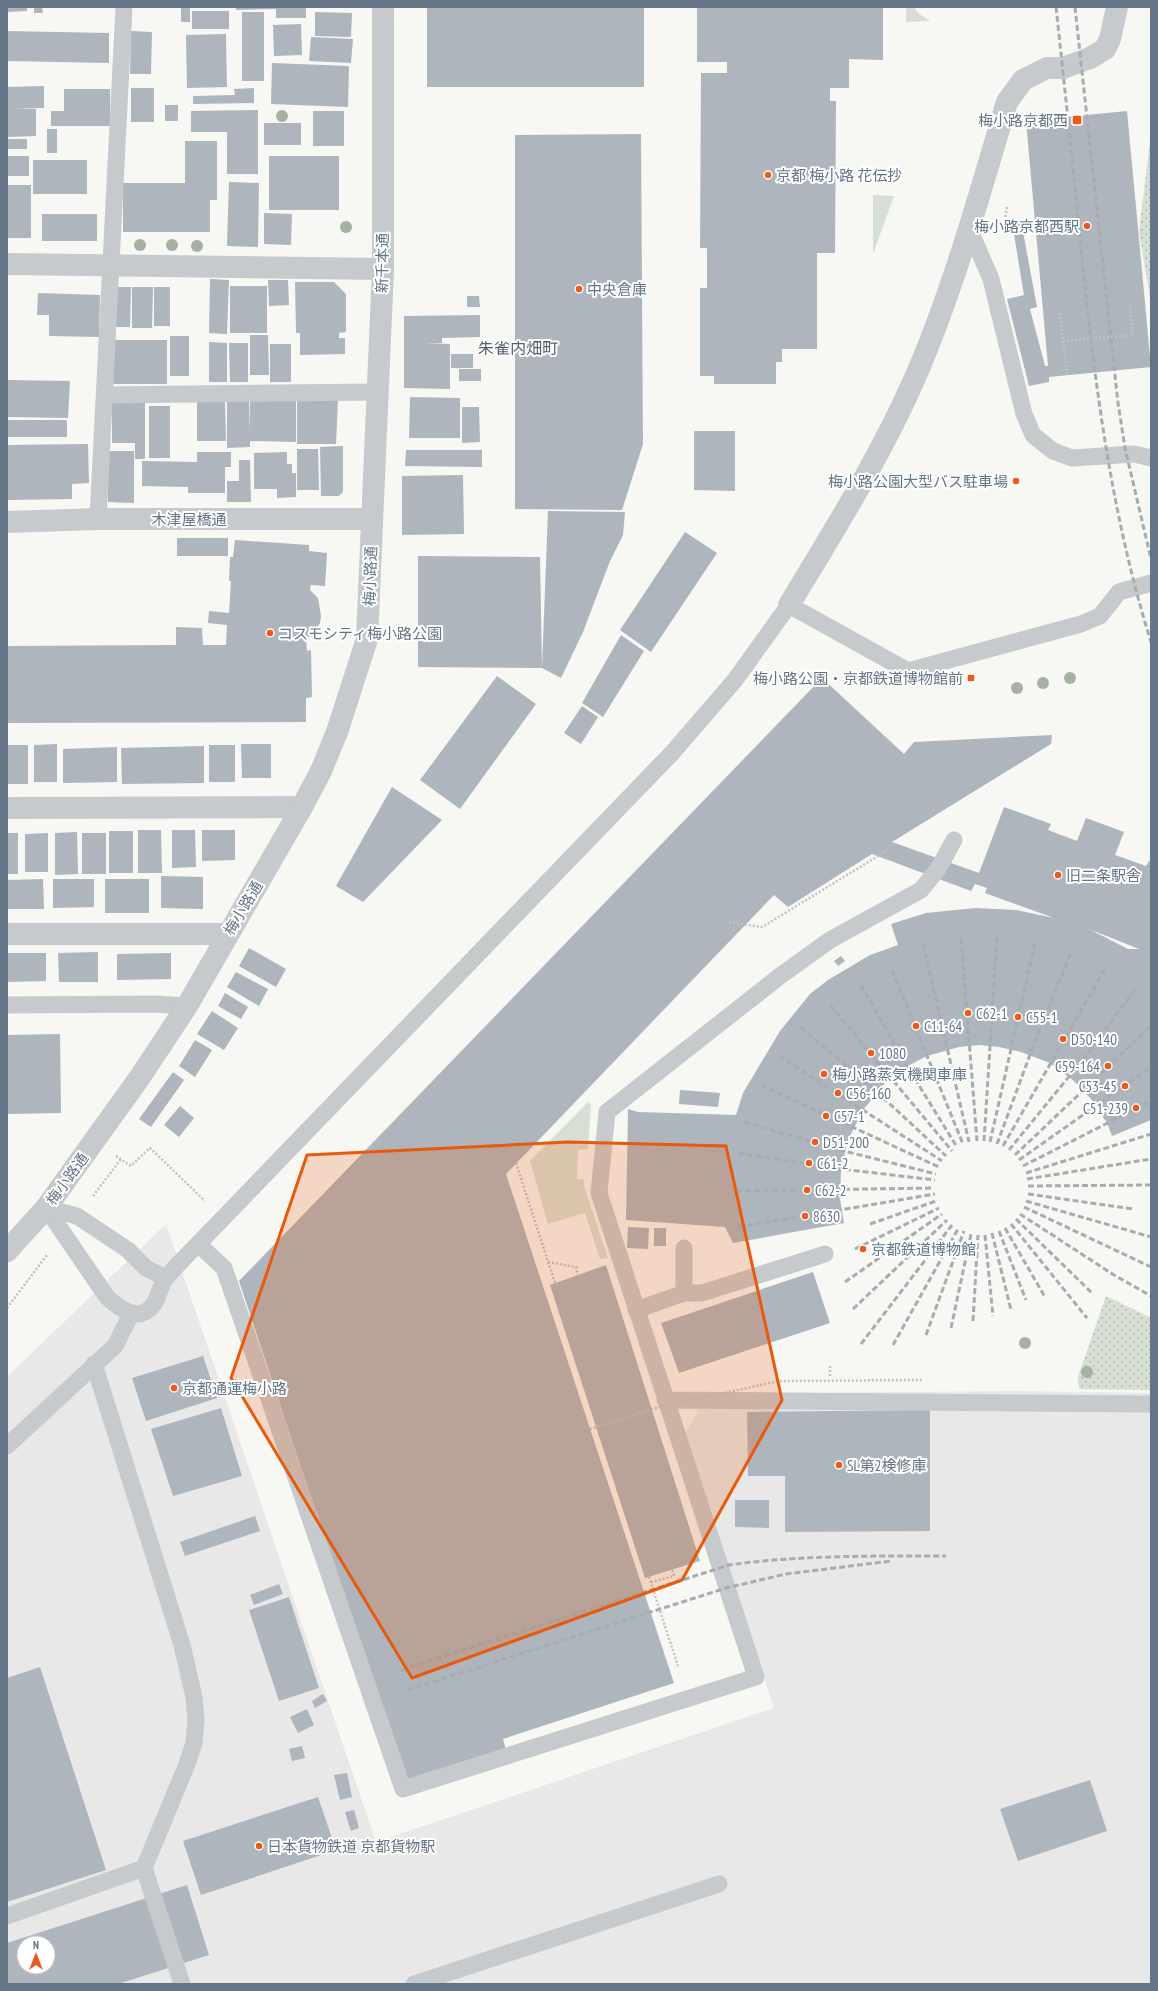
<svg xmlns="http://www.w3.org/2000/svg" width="1158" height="1991" viewBox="0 0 1158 1991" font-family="'PT Sans Narrow','Noto Sans JP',sans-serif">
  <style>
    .built { fill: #e7e8e7; fill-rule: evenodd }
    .grass { fill: #d7dfd4 }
    .park { fill: url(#park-dots) }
    .building { fill: #aeb5bc; fill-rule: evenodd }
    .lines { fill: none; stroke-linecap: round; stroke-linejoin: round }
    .path { stroke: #c0c2c4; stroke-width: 2.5; stroke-dasharray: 2 2; stroke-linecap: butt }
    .service { stroke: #c6cacd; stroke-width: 17 }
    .minor { stroke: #c6cacd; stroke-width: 22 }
    .tertiary { stroke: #c6cacd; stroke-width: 22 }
    .rail { stroke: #a6acb2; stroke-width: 3; stroke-dasharray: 6 3; stroke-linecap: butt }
    .path-bridge { stroke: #c0c2c4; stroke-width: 2.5; stroke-dasharray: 2 2; stroke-linecap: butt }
    .tree { fill: #a6b1a2 }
    .marked { fill: #e8590c; fill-opacity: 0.2; stroke: #e8590c; stroke-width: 3; stroke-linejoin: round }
    .poi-dot { fill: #ed591d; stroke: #fff; stroke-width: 1.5 }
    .labels { text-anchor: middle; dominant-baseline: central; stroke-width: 4; stroke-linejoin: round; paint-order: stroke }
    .poi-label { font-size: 15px; fill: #647586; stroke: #fff; text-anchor: start }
    .street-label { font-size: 15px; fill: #647586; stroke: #fff }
    .neighbourhood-label { font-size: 16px; fill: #525f6b; stroke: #fff }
  </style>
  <defs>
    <pattern id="park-dots" width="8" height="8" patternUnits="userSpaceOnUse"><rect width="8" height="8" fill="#d7dfd4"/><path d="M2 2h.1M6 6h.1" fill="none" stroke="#b2b9b2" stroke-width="1.8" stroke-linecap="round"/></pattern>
  </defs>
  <rect width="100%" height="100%" fill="#f7f7f3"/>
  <path class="built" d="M166,1224L376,1842L774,1708L685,1433L697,1413L698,1394L1011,1391L1151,1393V1984H7V1377ZM24,1943H48V1967H24Z"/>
  <path class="grass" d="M906,7H914L918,13L930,21L906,22Z
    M873,195L894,196L873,254Z
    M588,1102L591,1104L588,1149L578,1150L577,1179H584V1186L608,1258L600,1259L585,1213L548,1224L530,1161Z"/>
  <path class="park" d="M1151,132V303L1139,232Z
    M1106,1296L1151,1318V1390L1079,1389L1078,1377Z"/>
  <path class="building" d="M7,7H27V11L7,12Z
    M34,7H42L43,13H34Z
    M181,7H190V22H181Z
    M236,7H306V18H276V9L236,10Z
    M427,7H644V87H427Z
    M697,7H883V60L849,59V88H830V101H836L835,253H817V349H782V362H776V384H714V376H700V288H707V248H700L701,73H727V62H697Z
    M192,11H229V29H192Z
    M242,12H264V81H242Z
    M315,12L352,13L351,37L315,36Z
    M301,24L302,55L274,56L273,25Z
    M7,31L109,33V63L7,61Z
    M131,31L152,32L151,74H130Z
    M226,34L227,87L187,88L186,35Z
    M311,37L353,39L351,63L309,61Z
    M272,63L349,66L348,107L271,104Z
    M44,86V108L12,109H36V136L7,137V87Z
    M131,88H154V122H131Z
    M254,88V103L193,104V96L235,95L234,89Z
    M64,89H110V126H51V111H64Z
    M165,105H178V121H165Z
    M258,110V174H227V132H191V111Z
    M313,111H344V146H313Z
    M1127,111L1151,367L1049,377V382L1029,386L1007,299L1024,295L1012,222L1021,221L1037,307L1030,309L1045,366H1048L1026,121Z
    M264,123H301V145H264Z
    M47,129H57V153H47Z
    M641,134L643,444L622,510L515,509V135Z
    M7,139H27V149H7Z
    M185,141H217V200H210V232H123V183H185Z
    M7,156H29V176H7Z
    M269,156H339V210H269Z
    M33,160H87V194H33Z
    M229,182L259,183L258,247L227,246Z
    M7,185H31V238H7Z
    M264,213L292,214L291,245L264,244Z
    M42,214H97V241H42Z
    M210,279L229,280L227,334L209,333Z
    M268,280H288L289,305L269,306Z
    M295,282H334L346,294V332L339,333V338H345V354L300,355V333H296Z
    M230,286H267V333H230Z
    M116,287H131L130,327H115Z
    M132,287H153L152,328H132Z
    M154,287H170V326H154Z
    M38,293L100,295L99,337L49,336V315H37Z
    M467,296H479L480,307H467Z
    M480,315V337L442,338V343H424L450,344V389L404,388V316Z
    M250,335H268L269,375H250Z
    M170,336H189V376H170Z
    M113,340H167V384H113Z
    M209,342L227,343V382H209Z
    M229,343H248V382H230Z
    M270,344H291V382H270Z
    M451,354H473V368H451Z
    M459,369H481V381H459Z
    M7,380L70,381L68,418L7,417Z
    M410,397L460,398V438H409Z
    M297,399H338L336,444H297Z
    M227,400H249L250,433V400L296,401V442L250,441V447L227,448Z
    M112,401H145V459H135V443H112Z
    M225,401L226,441H197V402Z
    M149,406H170V458H149Z
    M462,407H479L480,442L462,443Z
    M7,420H67V437H7Z
    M694,431H735V491L694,490Z
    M88,444L89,483L72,484V499L7,500V445Z
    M343,446V492L339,496H321L320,447Z
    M297,449H318L319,490H297Z
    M406,450H482V467L405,466Z
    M108,451H134V503L108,502Z
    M197,452H231V467H225V493H188V487L142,486V461L197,462Z
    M287,452V464H292V473H296V497L277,498V489H254V453Z
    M239,460H250L251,502H227V481H239Z
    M463,475L464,534L402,535V476Z
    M548,511L625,512L623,535L610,561L583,632L561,678L542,668Z
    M685,532L717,553L651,652L620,630Z
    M177,538H228V556H177Z
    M235,540L309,545V551L327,553L325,586L311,585L310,590L318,598L321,616L320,623L312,635L306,639L307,651L311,650L312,697L306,698V722L7,723V646L176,645V627L202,628L203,645H226L227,625L208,623L209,611L229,613L231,581H229L230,557H233Z
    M418,556L540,557L542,668L418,667Z
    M621,635L644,651L603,717L582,703Z
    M497,676L536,704L460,809L420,780Z
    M822,678L904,754L914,742L1052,735L1051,744L892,842L979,873L1004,807L1051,824L1048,830L1077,841L1086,818L1124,832L1115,855L1146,866L1149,861H1151V1120L1112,1136L1107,1123L1091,1099L1074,1081L1050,1063L1021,1052L999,1047L979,1045L959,1047L927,1056L898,1071L890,1077L863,1110L848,1140L841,1169L840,1199L844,1223L733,1243L725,1227L626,1220L628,1109L638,1112L736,1115L743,1093L780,1031L810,994L828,980L870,955L898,945L891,924L926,913L975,908L1016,910L1054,918L985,893L987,888L975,884L971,891L872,854L788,907L774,895L506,1174L674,1683L503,1739L508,1758L409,1792L239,1281ZM1089,929L1139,949H1128Z
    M582,706L598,717L581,744L564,733Z
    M57,744V782H34V745Z
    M241,744H271V778H242Z
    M7,745H28V784H7Z
    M209,745H235V782H209Z
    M204,746V783L122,784L121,748Z
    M117,747V782L63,783V749Z
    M392,787L442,820L363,902L336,886Z
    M138,830H161L162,873H138Z
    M172,830H195L196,867L172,868Z
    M202,830H235V860L202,861Z
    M109,831H133V873H109Z
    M77,832L78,874L55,875V833Z
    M7,833H18V874H7Z
    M48,833V872H25V834Z
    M82,833H106V874H82Z
    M161,876L203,877V909L161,908Z
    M43,879L44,909H7V880Z
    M53,879H94V907L53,908Z
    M105,879H149V913H105Z
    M249,948L286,969L276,987L239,966Z
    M98,952V982H59L58,953Z
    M7,953H46V981L7,982Z
    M171,953V979L117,980V954Z
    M841,956L845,961L838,966L834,961Z
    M236,972L268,989L259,1006L227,987Z
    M225,993L248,1007L241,1019L218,1006Z
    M212,1011L238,1028L224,1050L197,1034Z
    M60,1034L61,1113L7,1114V1035Z
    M195,1040L212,1050L195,1077L179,1066Z
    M173,1072L184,1080L151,1127L139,1119Z
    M680,1090L720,1093L718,1107L679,1104Z
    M180,1106L194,1118L179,1137L164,1125Z
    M628,1227L649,1228L648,1249L627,1248Z
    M654,1228H666V1246H654Z
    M606,1265L700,1561L645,1578L550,1285Z
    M813,1272L830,1323L679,1373L661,1323Z
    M203,1356L217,1398L146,1421L132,1378Z
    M221,1408L242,1476L173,1496L151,1429Z
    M930,1410V1531L785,1532V1476H748L747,1412Z
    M735,1500H769V1528L735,1527Z
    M255,1516L260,1531L185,1556L180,1542Z
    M279,1584L283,1594L254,1605L250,1595Z
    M289,1597L319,1688L279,1701L249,1610Z
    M40,1667L106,1870L7,1902V1678Z
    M323,1694L327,1701L315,1708L312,1701Z
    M307,1709L314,1725L298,1733L290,1717Z
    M302,1746L305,1758L292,1761L289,1749Z
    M347,1773L352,1797L340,1800L334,1775Z
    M1090,1780L1107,1831L1018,1861L1000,1809Z
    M318,1797L336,1850L201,1895L183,1841Z
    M354,1810L359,1828L351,1831L345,1812Z
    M187,1885L209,1955L118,1984H7V1943ZM24,1943H48V1967H24Z"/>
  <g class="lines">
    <path class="path" d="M1007,207L1004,224L1013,227
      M1060,313L1067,376
      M1063,341L1133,335L1130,306
      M729,922L762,927L888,850
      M116,1156L131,1166L150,1148L205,1201
      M516,1163L555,1283
      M93,1196L121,1159
      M548,1262L576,1267L578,1275
      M7,1308L47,1255
      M830,1366V1376
      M649,1577L678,1666
      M651,1582L674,1576L672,1569"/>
    <path class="service" d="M969,228L991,279L1024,414L1033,435L1053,451L1072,458L1134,454L1151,458
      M105,395L377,392
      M98,519L124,7
      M7,1005L156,1004L187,1006
      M46,1208L107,1297C119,1308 139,1324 153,1305C159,1297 160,1286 166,1278C176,1266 187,1255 198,1244L672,753L735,680L789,605L908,671L1081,624L1100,616L1119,592L1151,583
      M46,1208L77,1216L128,1250L146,1268L166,1278
      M198,1244L224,1268L403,1789L756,1677L599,1193L607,1112L780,976L830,940L921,890L938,869L954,840
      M684,1248V1293
      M636,1310L684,1293H702L825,1254
      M665,1400L1151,1404
      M7,1446L115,1346L131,1314
      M144,1868L182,1984
      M7,1916L144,1868L187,1764L194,1743L196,1720L194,1697L182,1645L94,1364
      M414,1984L719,1884"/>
    <path class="minor" d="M7,264L383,269
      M7,522L98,519H372
      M7,808L302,807
      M7,934H227"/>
    <path class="tertiary" d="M789,605C833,532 879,459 914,380C953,291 979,196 1007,102L1023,80L1047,68H1063L1090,58L1105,49L1110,39L1117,7
      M7,1251L46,1208L140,1077L187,1006L302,807L321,771L337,732L367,639L383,269V7"/>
    <path class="rail" d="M1056,7C1064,81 1072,155 1079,229C1093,369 1109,508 1151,642
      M1075,7L1118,403L1125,448L1151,559
      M961,938L977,1141
      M923,944L969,1142
      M892,970L963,1144
      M861,985L907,1066L957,1147
      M830,1005L952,1151
      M801,1027L877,1092L946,1156
      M779,1056L942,1161
      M761,1085L939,1167
      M744,1122L844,1151L936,1174
      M984,1141L997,936
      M990,1142L1035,943
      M997,1144L1041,1025L1071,953
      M1003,1146L1105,969
      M1009,1150L1089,1052L1136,988
      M738,1153L841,1169L935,1180
      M1015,1155L1151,1026
      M1019,1160L1151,1067
      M1023,1166L1151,1101
      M1026,1173L1151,1134
      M1027,1179L1151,1159
      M1028,1186L1151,1185
      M736,1191L934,1188
      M1028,1194L1133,1209
      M1026,1201L1151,1237
      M1024,1207L1151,1267
      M1020,1214L1114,1275L1151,1296
      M1016,1219L1093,1294
      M870,1224L936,1201
      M1011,1224L1087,1318
      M738,1227L935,1194
      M1005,1228L1045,1297
      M999,1231L1026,1300
      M992,1233L1011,1310
      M985,1235L993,1316
      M855,1249L939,1208
      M845,1282L942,1214
      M853,1309L947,1220
      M973,1321L978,1235
      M951,1328L971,1234
      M926,1335L964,1231
      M861,1344L952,1225
      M893,1345L958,1229
      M401,1670L729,1565C801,1555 873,1556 946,1556
      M407,1690L726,1588L786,1574L891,1561"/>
    <path class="path-bridge" d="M590,1429L659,1407L779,1381L922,1380"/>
  </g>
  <g class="tree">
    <circle cx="282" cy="116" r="6"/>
    <circle cx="346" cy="227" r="6"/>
    <circle cx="140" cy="245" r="6"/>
    <circle cx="172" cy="245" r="6"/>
    <circle cx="197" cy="246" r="6"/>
    <circle cx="1070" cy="678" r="6"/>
    <circle cx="1043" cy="683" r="6"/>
    <circle cx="1017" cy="688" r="6"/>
    <circle cx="1025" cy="1343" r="6"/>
    <circle cx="1087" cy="1372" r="6"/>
  </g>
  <path class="marked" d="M568,1142L726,1146L782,1400L682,1580L412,1678L231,1378L307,1155Z"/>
  <g class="poi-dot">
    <rect x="1072" y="115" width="10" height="10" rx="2"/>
    <circle cx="768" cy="175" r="4"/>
    <circle cx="1087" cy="226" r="4"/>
    <circle cx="579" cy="289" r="4"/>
    <circle cx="1016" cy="481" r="4"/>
    <circle cx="270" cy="633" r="4"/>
    <rect x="967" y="674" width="8" height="8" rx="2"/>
    <circle cx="1058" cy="875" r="4"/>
    <circle cx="968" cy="1013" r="4"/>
    <circle cx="1018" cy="1017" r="4"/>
    <circle cx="916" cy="1026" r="4"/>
    <circle cx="1063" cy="1039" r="4"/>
    <circle cx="871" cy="1053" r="4"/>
    <circle cx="1108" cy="1066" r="4"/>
    <circle cx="824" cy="1074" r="4"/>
    <circle cx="1125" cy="1086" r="4"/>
    <circle cx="838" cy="1093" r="4"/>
    <circle cx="1136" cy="1108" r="4"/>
    <circle cx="826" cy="1116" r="4"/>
    <circle cx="815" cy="1142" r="4"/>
    <circle cx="809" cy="1163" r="4"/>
    <circle cx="807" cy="1190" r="4"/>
    <circle cx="805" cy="1216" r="4"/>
    <circle cx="863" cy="1249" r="4"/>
    <circle cx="174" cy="1388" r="4"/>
    <circle cx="839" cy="1465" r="4"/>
    <circle cx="259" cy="1846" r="4"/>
  </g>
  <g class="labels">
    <g class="poi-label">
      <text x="1068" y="120" text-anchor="end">梅小路京都西</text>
      <text x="776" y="175">京都 梅小路 花伝抄</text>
      <text x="1079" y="226" text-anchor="end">梅小路京都西駅</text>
      <text x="587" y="289">中央倉庫</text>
      <text x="1008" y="481" text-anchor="end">梅小路公園大型バス駐車場</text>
      <text x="278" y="633">コスモシティ梅小路公園</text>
      <text x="963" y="678" text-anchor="end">梅小路公園・京都鉄道博物館前</text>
      <text x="1066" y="875">旧二条駅舎</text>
      <text x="976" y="1013">C62-1</text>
      <text x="1026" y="1017">C55-1</text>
      <text x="924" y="1026">C11-64</text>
      <text x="1071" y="1039">D50-140</text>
      <text x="879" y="1053">1080</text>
      <text x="1100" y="1066" text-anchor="end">C59-164</text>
      <text x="832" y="1074">梅小路蒸気機関車庫</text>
      <text x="1117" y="1086" text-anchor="end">C53-45</text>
      <text x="846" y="1093">C56-160</text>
      <text x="1128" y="1108" text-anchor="end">C51-239</text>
      <text x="834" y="1116">C57-1</text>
      <text x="823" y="1142">D51-200</text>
      <text x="817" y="1163">C61-2</text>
      <text x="815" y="1190">C62-2</text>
      <text x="813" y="1216">8630</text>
      <text x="871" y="1249">京都鉄道博物館</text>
      <text x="182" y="1388">京都通運梅小路</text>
      <text x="847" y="1465">SL第2検修庫</text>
      <text x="267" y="1846">日本貨物鉄道 京都貨物駅</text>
    </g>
    <g class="street-label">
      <text transform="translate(382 263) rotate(-89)">新千本通</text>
      <text x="189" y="519">木津屋橋通</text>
      <text transform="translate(370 576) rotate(-88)">梅小路通</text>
      <text transform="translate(243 908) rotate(-59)">梅小路通</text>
      <text transform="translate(67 1179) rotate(-54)">梅小路通</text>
    </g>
    <g class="neighbourhood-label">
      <text x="518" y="348">朱雀内畑町</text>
    </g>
  </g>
  <rect width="1158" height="1991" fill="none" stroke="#647586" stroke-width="16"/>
  <g transform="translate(36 1955)"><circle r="19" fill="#ffffff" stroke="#c1c8cf"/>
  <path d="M0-3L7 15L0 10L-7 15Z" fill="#ed591d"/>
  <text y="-6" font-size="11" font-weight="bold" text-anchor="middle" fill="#647586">N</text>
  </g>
</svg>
